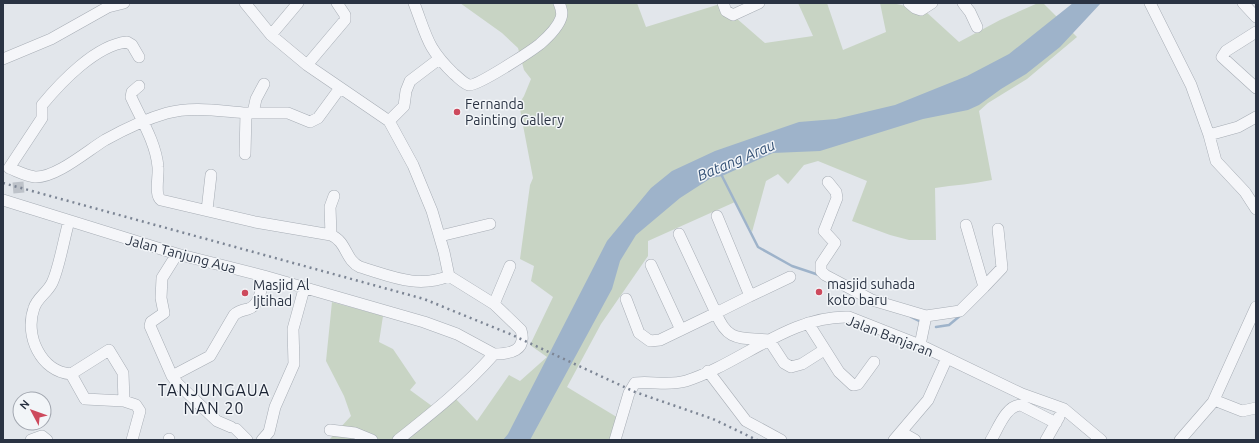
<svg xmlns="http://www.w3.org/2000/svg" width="1259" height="443" viewBox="0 0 1259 443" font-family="Ubuntu,sans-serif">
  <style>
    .green { fill: #c8d4c4 }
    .water { fill: #9eb3ca }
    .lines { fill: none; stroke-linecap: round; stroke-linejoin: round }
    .stream { stroke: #9eb3ca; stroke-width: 2.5 }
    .minor-tunnel { stroke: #bdc2c9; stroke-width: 11; stroke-dasharray: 11 5.5; stroke-linecap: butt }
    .minor-casing { stroke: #a7adb5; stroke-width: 12 }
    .minor { stroke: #f5f6f9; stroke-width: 11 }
    .rail { stroke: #7c8594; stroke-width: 2.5; stroke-dasharray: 2 4; stroke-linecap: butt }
    .poi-dot { fill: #cd4a5d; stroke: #f2f5f8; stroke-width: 1.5 }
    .labels { text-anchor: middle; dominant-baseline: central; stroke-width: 3; stroke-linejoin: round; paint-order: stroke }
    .poi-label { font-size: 14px; fill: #2a3343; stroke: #f2f5f8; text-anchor: start }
    .street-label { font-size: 14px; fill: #2a3343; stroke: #f2f5f8 }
    .water-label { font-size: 15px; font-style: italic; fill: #355276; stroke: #f2f5f8 }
    .quarter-label { font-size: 16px; letter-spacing: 1px; fill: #1c2434; stroke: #f2f5f8 }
  </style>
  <rect width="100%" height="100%" fill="#e2e6eb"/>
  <path class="green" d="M460,3H637L646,27L720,4L765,43L813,36L798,3H827L843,50L886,32L880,3H892L924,10L959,42L1000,20L1038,3H1043L1077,37L1027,79L988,103L979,111L992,180C973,184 954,185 935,188L936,240H909L890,235L852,221L867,181L818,161L804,165L788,184L778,174L766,181L752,232L735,202L648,241V256L601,324L567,387L620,419L614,440H329L351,416L344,396L326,361L332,302L383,316L379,342L393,349L416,383L410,390L436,409L452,395L477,421L509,375L520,381L547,357L530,345L553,297L531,281L534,266L520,259L530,185L533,178L519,104L524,96L531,79L524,70L518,48L502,33Z"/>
  <path class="water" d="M1073,3H1101L1060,47L1026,74L1001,89L979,105L968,110L923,119L820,151L773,153L722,176L711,178L680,198L636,235L620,261L612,289L530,440H503L508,434L607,241L651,188L672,171L715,151L799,122L836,119L895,105L967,76L1009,54Z"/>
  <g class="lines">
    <path class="stream" d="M721,174L758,247L792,266L819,275
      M911,317L921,322
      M936,327L949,325L961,315"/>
    <path class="minor-tunnel" d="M18,182L19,194"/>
    <g class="minor-casing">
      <path id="minor" d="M245,3L271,35L307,65L389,121L413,165L432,211L444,252L449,276L494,304L521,330C527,351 510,354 494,354C465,387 432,413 398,440
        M414,3C427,37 427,48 454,74C459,78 463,83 469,85C478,86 531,51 540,44C548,37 558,27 561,18C563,12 561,8 559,3
        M723,3L726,11L733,15L759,3
        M909,3L915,8L921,10L932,3
        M963,3L970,12L977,27
        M1150,3L1191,85L1209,135L1216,161L1245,192L1256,209
        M1243,3L1256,17
        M1256,32L1226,51L1222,57L1256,88
        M271,35L298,3
        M139,57L132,45L127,42C96,45 61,82 42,105V118L9,168C17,171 26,176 35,177C56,178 87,151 105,140C123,130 146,119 167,113C192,106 220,111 246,113L245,154
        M3,59L51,39L108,7L124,3
        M307,65L345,20V15L337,3
        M139,86L132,92L131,97C141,119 156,143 158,167C159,176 154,195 161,200L255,222L331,235L330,207L334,196
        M246,113H288L310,122L318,118L340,88
        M253,113L256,99L264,84
        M389,121L404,106L406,91L410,81L439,59
        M1209,135L1238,127L1256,117
        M828,182L836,192L837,198L824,231L835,243L821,264V271L825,275L872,300L926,316
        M3,200L177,254L264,276L424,322L457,334L494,354
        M207,210L211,175
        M717,216L750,296L716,313C728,343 740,337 769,340L784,363L791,367L802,364L824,350
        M69,221C64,238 59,269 52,283C47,293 37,298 34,308C24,335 41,372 71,374L109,350L123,373L124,401L85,399L71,374
        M331,235C347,242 345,260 360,267C391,276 417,289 449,276
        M440,236L490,224
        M177,254L162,278L161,298L164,313L151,322L150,326L172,376L178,384L217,421L231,427
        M651,265L681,330
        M984,287L1002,268L998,229
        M750,296L790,277
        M626,299L639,333L650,341L660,340L716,313L679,234
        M494,304L510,266
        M808,323L839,372L853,385L858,384L874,362
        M920,345L926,316L960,311L984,287L966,225
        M708,371L746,421L781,440
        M172,376L210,356L234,315C238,311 243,310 248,309C261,305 261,287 264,276
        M1214,400L1242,411L1256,408
        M124,401L136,405L140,411L132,440
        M236,429L247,440
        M330,430L355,433L372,440
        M901,432L915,440
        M169,439V440
        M31,440L42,436L47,440
        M262,440L269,432L275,407L294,364L293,329L304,289
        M615,440L629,393L635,383C652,381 669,386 686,381C740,364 790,315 849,317L920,345L1022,394L1064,409L1101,440
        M894,440L928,400L947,358
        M991,440C998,429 1006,405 1021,405L1056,423
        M1046,440L1059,417
        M1180,440L1213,402L1256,307"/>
    </g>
    <use href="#minor" class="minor"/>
    <path class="rail" d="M3,183L424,299L510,334L635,392L713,419L757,440"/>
  </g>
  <g class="poi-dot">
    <circle cx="457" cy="112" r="4"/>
    <circle cx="819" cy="292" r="4"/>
    <circle cx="245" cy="293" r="4"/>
  </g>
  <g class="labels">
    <g class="poi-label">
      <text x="465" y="104">Fernanda<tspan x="465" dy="16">Painting Gallery</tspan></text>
      <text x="827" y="284">masjid suhada<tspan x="827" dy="16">koto baru</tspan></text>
      <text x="253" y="285">Masjid Al<tspan x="253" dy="16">Ijtihad</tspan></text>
    </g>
    <g class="street-label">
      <text transform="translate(181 254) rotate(15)">Jalan Tanjung Aua</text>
      <text transform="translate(890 336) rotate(21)">Jalan Banjaran</text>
    </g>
    <g class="water-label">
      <text transform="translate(736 160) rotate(-23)">Batang Arau</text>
    </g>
    <g class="quarter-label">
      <text x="214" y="390">TANJUNGAUA<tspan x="214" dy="18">NAN 20</tspan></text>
    </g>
  </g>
  <rect width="1259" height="443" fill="none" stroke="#2a3343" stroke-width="8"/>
  <g transform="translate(32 411) rotate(311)"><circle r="19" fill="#f2f5f8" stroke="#a2a7b0"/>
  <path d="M0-3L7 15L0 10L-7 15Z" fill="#cd4a5d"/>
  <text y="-6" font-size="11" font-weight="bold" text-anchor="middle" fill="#2a3343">N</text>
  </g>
</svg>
